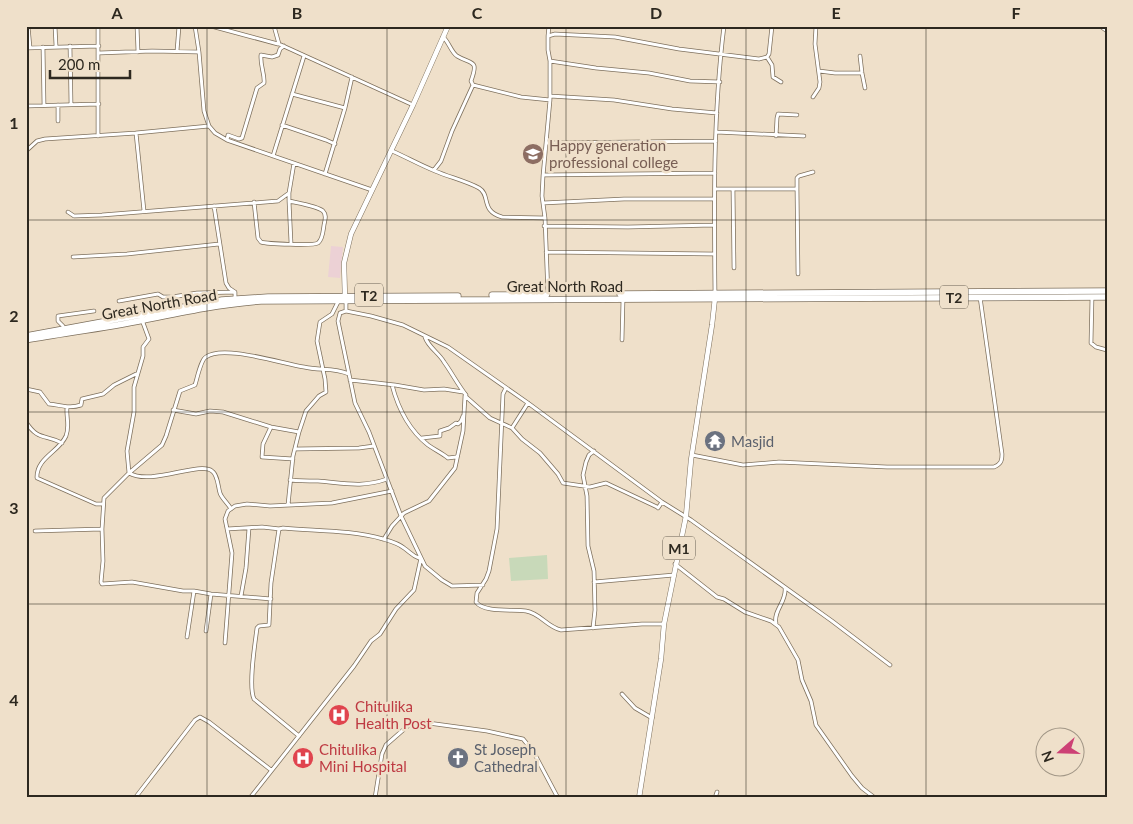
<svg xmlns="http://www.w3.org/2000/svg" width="1133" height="824" viewBox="0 0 1133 824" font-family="Lato,sans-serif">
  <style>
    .commercial { fill: #ecd1d5 }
    .green { fill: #c8d9b9 }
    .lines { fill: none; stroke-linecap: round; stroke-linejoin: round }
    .minor-casing { stroke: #7e705d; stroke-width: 4.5 }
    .major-casing { stroke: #7e705d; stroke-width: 5.5 }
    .highway-casing { stroke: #7e705d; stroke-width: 7 }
    .minor { stroke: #fff; stroke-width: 3 }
    .major { stroke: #fff; stroke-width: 4.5 }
    .highway { stroke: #fff; stroke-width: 5.5 }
    .grid { fill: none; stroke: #2d281f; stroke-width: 1; stroke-opacity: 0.55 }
    .labels { text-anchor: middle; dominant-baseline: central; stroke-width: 5; stroke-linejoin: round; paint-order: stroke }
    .shield { fill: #efe0ca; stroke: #675f52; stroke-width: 1 }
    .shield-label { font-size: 14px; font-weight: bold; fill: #2d281f }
    .education-label { font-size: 15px; fill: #785e54; stroke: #efe0ca; text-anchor: start }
    .street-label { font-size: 15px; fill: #2d281f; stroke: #efe0ca }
    .worship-label { font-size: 15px; fill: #5b616d; stroke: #efe0ca; text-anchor: start }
    .health-label { font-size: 15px; fill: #be3a42; stroke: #efe0ca; text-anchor: start }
    .neatline { fill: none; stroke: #2d281f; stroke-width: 2 }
    .grid-label { font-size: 16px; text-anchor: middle; font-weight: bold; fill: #2d281f }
  </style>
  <rect width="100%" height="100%" fill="#efe0ca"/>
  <path class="commercial" d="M331,246L343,247L340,278L328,277Z"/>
  <path class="green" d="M547,555L548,579L511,581L509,558Z"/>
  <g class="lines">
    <g class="minor-casing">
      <path id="minor" d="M28,26L30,48
        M55,26L56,46
        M98,26V136
        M137,26L138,52
        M195,26L199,52L204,111L209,126L215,133L227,140L372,190
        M211,26L278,44
        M274,26L279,44L413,105
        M1100,26L1107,31
        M548,36L549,26
        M443,37C449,42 451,52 457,56C472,65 479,59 471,81L473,85L521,97L550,100
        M70,46L71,104
        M43,47L44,105
        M26,48L99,46
        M177,51L179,26
        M99,53L152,51L199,52
        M860,56L862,73L865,88
        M767,57L772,65L773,77L781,82
        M550,61L596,68L649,73L690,81L720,82
        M819,71L835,73H862
        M292,94L345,108
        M550,96L614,100L672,109L717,113
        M813,97L819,88L820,82L815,44L816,26
        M58,105V121
        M26,106L99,104
        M282,125L326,140L335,144
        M716,132L804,136
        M136,133L144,211
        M776,136L777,118L778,114L797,115
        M227,140L228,135L239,139L242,138L257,88L264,83C265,74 260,66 261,55L272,57L278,55L280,49L284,46
        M546,143L716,141
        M26,151L37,141L45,139L136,133L209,126
        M392,151C406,157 420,165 435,171C449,177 466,181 479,188C491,195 480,211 502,217L545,218
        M273,156L304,56
        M434,170L441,161L452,131L473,85
        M325,174L345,108L352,77
        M543,175L715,173
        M715,189H797L798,274
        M733,189L734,268
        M797,189V178L799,176L813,172
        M289,201L291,243
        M254,202L258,238L261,242C267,244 314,246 318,243C323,239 323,231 324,225C325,220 327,215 323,211C317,206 297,203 289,201V193
        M543,203L624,199H714
        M214,206L226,283L229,288L235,292V299
        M68,212L74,216L102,215L278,201L289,193L294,163
        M544,226L628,227L714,225
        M546,252L714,254
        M73,257L127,254L219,244
        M715,293C714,204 713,114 724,26
        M548,295L545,218L542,196L543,176L550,100V61L548,50V36L555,34L615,37L679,49L759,59L767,57L769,54L772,26
        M1092,297L1091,343L1096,347L1107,350
        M119,301L158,294L163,297H172L197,293L235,292
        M346,302V311L371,316L403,325L448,347L528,403L662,502L691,520L832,621L890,665
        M346,311L340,313L338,321L355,403L369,432L401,516L425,566L442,580L452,586L483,585
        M142,320L149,339L143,347V356L134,387V412L127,451L129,473C151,486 199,461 212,471C218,475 218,487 220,493C222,499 228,503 231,509
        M63,329V326L58,321V316L94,311
        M425,337C428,347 439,353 444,362C452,373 458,385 466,395L465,396L490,418L512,428L522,439L540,453L558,474L563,483L590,487L606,483L657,507L658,508L662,502
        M622,340L623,299
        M350,380L395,385L424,390L444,389L463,392
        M392,385C398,408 409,430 428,445C435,450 442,453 448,458L456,457
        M506,388L503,394L497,529L489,571L486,579L477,593L476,602C484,613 513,609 526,611C540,613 547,627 561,630L642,624H664
        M26,389L40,392L49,404C61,405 69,409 81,405L82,399L103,394L114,385L136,374
        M67,408C66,417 70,426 66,436C59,452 36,458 37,478L96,504H103
        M173,410L196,414L210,411L223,412L271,427L299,432
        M26,422C38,441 45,434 62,443
        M271,427L263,444L262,457L293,459
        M512,428L528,403
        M422,438L440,436V431L449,428L456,423L458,424L461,421L463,416
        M295,449L359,448L374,446
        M692,455L743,465L779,462L887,467H994C1001,464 1002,461 1002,454L980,297
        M290,480C300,481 309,481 318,481C344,483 362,488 387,479
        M288,505L293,456L299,432L306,411L319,396L326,392L325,379L317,341L320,322L332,314L338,302
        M227,529L262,527L280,529
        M35,531L102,529
        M384,539L392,526L404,513L429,501L455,468L463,431L465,396
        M675,564L717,597L724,599L745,612L771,621L779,627L798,660L802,680L811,701L816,725L852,776L862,788L875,798
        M594,582L674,575
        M241,596L246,568L249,528
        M271,599L211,594L194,591H183L132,582L102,584L101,582L103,561L102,529L104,498L129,473L162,445L166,436L180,391L195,385C197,379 201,359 206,357C223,344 283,364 304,367C321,371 332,367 349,374
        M776,623C773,611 787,601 785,588
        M593,628L595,610L594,571L588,546L587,496L583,475L586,462L589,455L594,451
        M206,631L211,594
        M187,637L194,591
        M225,643L232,553L225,519L228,511L235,506L247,504L270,506L332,503L392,491
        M622,694L635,708L652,718
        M299,736L254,699C248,686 255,644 257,628L259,626L269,625L271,583L279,529L283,528C315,531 352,530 383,539C390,541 398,543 404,548C410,552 412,556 419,558
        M135,798L195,720L200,717L209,722L271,770
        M250,798L354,666L371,641L380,634L396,609L414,590L421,558
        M375,798L382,754L386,745L410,724L421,722L487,731L523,739L533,751L558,798
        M715,798L717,792"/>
    </g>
    <g class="major-casing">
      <path id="major" d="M345,298L344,263L351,234L413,105L448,26
        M639,798L661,659L664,624L686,516L691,460L712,325L715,298"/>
    </g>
    <g class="highway-casing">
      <path id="highway" d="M620,294L1107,291
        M492,295H546
        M26,336L222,300L268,297L458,296
        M26,340C65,333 105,328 144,320C183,312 221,304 261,301L1107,297"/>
    </g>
    <use href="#minor" class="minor"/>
    <use href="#major" class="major"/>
    <use href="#highway" class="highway"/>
  </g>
  <path class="grid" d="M207,26V798M387,26V798M566,26V798M746,26V798M926,26V798M26,220H1107M26,412H1107M26,604H1107"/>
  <defs>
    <g id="university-disc" transform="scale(1.125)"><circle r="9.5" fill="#8d6e63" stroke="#efe0ca"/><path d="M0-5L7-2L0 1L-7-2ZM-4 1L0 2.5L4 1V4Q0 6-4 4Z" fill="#fff"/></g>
    <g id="temple-disc" transform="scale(1.125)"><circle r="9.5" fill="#6b7280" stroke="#efe0ca"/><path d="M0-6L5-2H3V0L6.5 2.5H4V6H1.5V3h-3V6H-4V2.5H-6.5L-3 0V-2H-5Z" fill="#fff"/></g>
    <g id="hospital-disc" transform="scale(1.125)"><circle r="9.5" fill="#e0444e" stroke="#efe0ca"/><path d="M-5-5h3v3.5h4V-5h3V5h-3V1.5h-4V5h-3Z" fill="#fff"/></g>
    <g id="church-disc" transform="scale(1.125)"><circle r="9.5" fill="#6b7280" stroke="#efe0ca"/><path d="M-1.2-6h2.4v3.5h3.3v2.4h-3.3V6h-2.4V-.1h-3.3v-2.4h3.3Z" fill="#fff"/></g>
  </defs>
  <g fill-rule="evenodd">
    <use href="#university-disc" x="533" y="154"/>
    <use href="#temple-disc" x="715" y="441"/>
    <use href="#hospital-disc" x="339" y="715"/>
    <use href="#hospital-disc" x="303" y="758"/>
    <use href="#church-disc" x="458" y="758"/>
  </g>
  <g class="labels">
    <g class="shield">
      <rect x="355" y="283.5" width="28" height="23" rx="4"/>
      <rect x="940" y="285.5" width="28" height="23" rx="4"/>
      <rect x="663" y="536.5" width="32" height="23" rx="4"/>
    </g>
    <g class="shield-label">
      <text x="369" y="295">T2</text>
      <text x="954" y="297">T2</text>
      <text x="679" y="548">M1</text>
    </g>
    <g class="education-label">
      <text x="549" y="145">Happy generation<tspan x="549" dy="17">professional college</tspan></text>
    </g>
    <g class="street-label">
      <text x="565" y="286">Great North Road</text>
      <text transform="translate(159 304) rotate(-10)">Great North Road</text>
    </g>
    <g class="worship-label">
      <text x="731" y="441">Masjid</text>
      <text x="474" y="749">St Joseph<tspan x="474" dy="17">Cathedral</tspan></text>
    </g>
    <g class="health-label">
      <text x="355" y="706">Chitulika<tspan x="355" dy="17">Health Post</tspan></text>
      <text x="319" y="749">Chitulika<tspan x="319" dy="17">Mini Hospital</tspan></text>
    </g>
  </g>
  <rect width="1133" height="824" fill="none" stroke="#efe0ca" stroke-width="55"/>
  <g transform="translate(1060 752) rotate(250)"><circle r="24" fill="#efe0ca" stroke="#a19686"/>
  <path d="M0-4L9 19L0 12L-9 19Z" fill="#cd4175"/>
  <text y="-8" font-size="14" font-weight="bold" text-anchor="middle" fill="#2d281f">N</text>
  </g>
  <path d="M50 70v8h80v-8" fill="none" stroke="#2d281f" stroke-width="2.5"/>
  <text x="58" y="70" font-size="15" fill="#2d281f" stroke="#efe0ca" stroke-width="4" paint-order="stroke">200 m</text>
  <rect x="28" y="28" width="1078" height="768" class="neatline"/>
  <g class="grid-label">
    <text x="117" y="19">A</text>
    <text x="297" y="19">B</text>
    <text x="477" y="19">C</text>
    <text x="656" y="19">D</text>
    <text x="836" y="19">E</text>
    <text x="1016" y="19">F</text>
    <text x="14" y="129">1</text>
    <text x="14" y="322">2</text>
    <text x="14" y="514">3</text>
    <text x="14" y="706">4</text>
  </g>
</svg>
